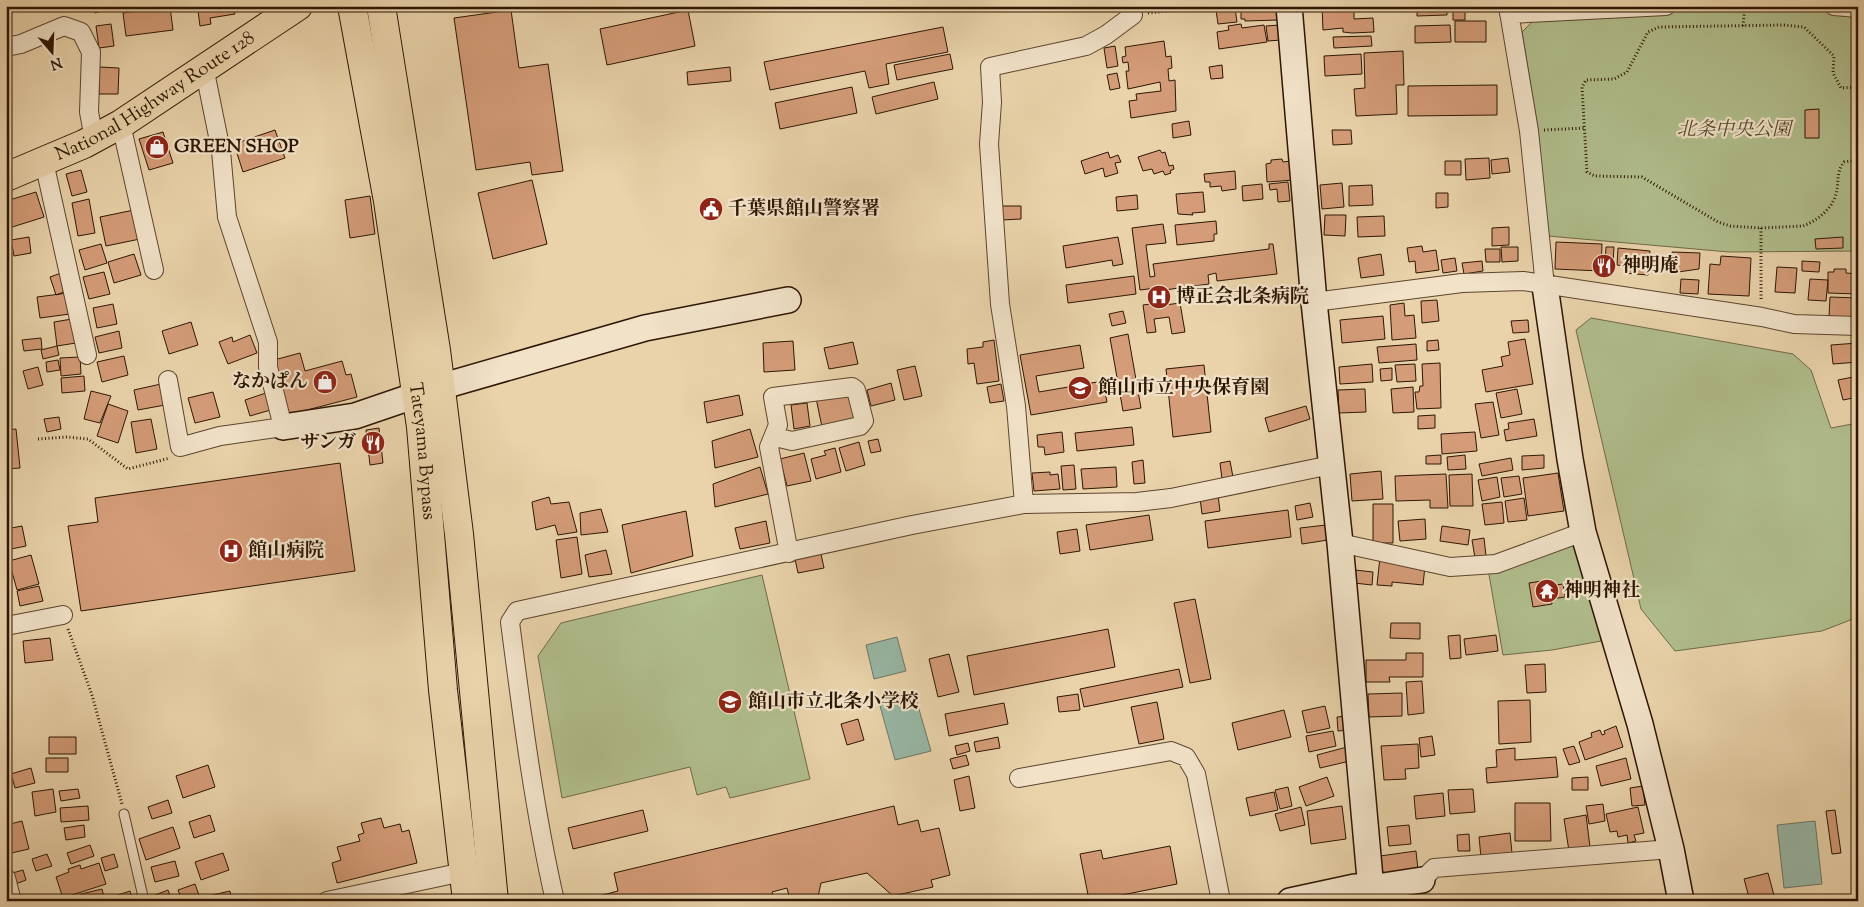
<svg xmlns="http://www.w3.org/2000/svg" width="1864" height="907" viewBox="0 0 1864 907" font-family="'Sorts Mill Goudy','Noto Serif JP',serif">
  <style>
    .green { fill: #b1be8d; stroke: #6f6a48 }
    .water { fill: #98b8a6; stroke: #6d7765 }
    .building { fill: #d49c78; stroke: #2d1604 }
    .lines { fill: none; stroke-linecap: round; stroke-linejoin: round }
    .lane-casing { stroke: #5c452e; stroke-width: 11 }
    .street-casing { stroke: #5c452e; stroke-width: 20 }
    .secondary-casing { stroke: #2d1604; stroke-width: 28 }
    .highway-casing { stroke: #2d1604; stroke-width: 30 }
    .path { stroke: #2d1604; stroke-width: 3; stroke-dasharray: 1 2.5; stroke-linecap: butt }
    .lane { stroke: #f1e2c8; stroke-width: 9 }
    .street { stroke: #f1e2c8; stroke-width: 18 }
    .secondary { stroke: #f1e2c8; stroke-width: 25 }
    .highway { stroke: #ead3ab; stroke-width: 28 }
    .labels { text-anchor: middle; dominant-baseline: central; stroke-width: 4.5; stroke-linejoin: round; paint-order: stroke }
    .street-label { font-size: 19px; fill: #2d1604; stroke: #f1e2c8 }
    .park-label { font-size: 19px; font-style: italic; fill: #55482d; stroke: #f1e2c8 }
    .poi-label { font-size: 19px; font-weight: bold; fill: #2d1604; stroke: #f1e2c8; text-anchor: start }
  </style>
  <rect width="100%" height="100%" fill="#ead3ab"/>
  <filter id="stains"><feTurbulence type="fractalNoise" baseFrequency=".004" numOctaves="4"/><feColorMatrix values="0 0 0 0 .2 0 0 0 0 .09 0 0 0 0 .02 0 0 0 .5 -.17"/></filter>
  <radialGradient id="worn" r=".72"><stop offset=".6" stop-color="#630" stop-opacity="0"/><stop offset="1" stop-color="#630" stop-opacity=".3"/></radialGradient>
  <path class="green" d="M1740,6H1778L1858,13V251L1729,252L1548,236L1538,130L1522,32L1534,20Z
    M1591,318L1793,354L1811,370L1831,428L1858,423V617L1822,631L1675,651L1641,609L1576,330Z
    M1571,544L1578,550L1600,625L1601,641L1552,650L1503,655L1488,569Z
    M762,575L810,779L730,798L726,787L697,795L690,767L562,798L538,656L561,623Z"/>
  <path class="water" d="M897,637L906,671L874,679L866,645Z
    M914,692L931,751L895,760L879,702Z
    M1815,821L1822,884L1784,888L1777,825Z"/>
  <path class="building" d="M93,6H120L95,13Z
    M208,6H233L235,14L210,18L211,24L200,26L198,11L208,9Z
    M451,6H473L474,8L452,12Z
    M1277,6L1278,20L1245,21V19H1241V9Z
    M1322,6H1354V19L1373,18L1374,32L1352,33L1343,32V28L1323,30Z
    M1417,6H1447V15L1417,16Z
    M1453,6H1465V20H1453Z
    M170,7L173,30L126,36L123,13Z
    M1235,8L1237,22L1218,24L1216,10Z
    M511,10L519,68L548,64L563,171L532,175L530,162L476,170L454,18Z
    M688,10L695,46L607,65L600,29Z
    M1455,21H1486V42H1455Z
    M111,24L114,46L99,48L96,26Z
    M1241,24L1242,28L1264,25L1267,42L1219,49L1217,32L1229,30L1228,26Z
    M1280,25L1281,40L1268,41L1266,26Z
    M1450,25L1451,42L1415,43V26Z
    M943,27L948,52L886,64L889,84L869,88L865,71L770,90L764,62Z
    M1371,36L1372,46L1334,48L1333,37Z
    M1164,41L1166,57L1171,56L1172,68L1168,69L1169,81L1175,80L1176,111L1131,118L1129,101L1137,100L1136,94L1161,91L1160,82L1128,89L1126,71H1129L1128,62L1123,63L1122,57L1126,56L1125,47Z
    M1115,46L1118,66L1107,68L1104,48Z
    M1403,51L1404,85H1396L1397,114L1356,116L1354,89L1365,88L1364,53Z
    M950,54L953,69L897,80L894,65Z
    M1361,54L1362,74L1325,76L1324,56Z
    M1222,65L1223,78L1211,79L1209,67Z
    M99,67L119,68L118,94H99Z
    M730,67L731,81L688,85L687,72Z
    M1117,73L1120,88L1110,90L1107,75Z
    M934,82L938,99L876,114L872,97Z
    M1497,85V115L1408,116V86Z
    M852,87L857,113L780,129L775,103Z
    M1819,109V138H1805V110Z
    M1189,121L1191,135L1173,138L1172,124Z
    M275,130L285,158L243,172L234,144Z
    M1332,130H1351L1352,144L1333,145Z
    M163,132L173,163L149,170L139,139Z
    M1160,150L1162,153L1165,152L1169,166L1173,165L1174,169L1170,171L1171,173L1165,175L1163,171L1154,174L1152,169L1143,171L1138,157Z
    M1108,152L1110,158L1118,155L1121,162L1115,163L1118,173L1105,177L1103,168L1085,174L1081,161Z
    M1489,158L1490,178L1466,180L1465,159Z
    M1508,158L1510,172L1492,174L1491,160Z
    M1282,159L1283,162L1290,161L1295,180L1267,182L1266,164L1271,163V160Z
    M1445,161H1461V175H1445Z
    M81,170L87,192L72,196L66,174Z
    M1235,171L1236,189L1222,191L1221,186L1210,187V182H1205L1204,174Z
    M532,180L547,244L493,259L478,193Z
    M1288,182L1290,201L1278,202L1277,189L1270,190L1269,184Z
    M1342,183L1344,207L1322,209L1320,185Z
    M1262,184L1263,199L1243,201L1242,186Z
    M1372,185L1373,205L1349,206V186Z
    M36,192L44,217L6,229V201Z
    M1203,192L1205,212L1192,213L1193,215L1178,214L1176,194Z
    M1436,193H1448V207L1436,208Z
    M1137,195L1138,209L1117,211L1116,197Z
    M370,196L375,234L350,238L345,200Z
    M89,199L95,233L78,236L72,203Z
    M1002,206H1021V219L1002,220Z
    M134,210L140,239L106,246L100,217Z
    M1325,215H1346L1345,236L1324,235Z
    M1384,216L1385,236L1358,237L1357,217Z
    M1216,221L1217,234H1214V241L1177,245L1175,225Z
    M1163,224L1166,243L1146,245L1150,277L1155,276L1153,264L1269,249V244H1273L1277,274L1217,281L1216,273L1208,275L1209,284L1157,291L1156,288L1140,290L1132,228Z
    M1509,227V245L1492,246V228Z
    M29,237L31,253L14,256L11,240Z
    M1118,237L1123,264L1113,266L1112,260L1066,268L1063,246Z
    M1843,237V248L1816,249L1815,239Z
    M1556,242L1602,244L1601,271L1555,269Z
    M101,244L107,263L85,270L79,250Z
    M1422,246L1423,252L1436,250L1439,270L1416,273L1415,261L1409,262L1407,248Z
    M1501,247H1518V261L1502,262Z
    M1606,247H1614L1613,263H1605Z
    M1618,248L1650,251L1648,275L1624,273V266L1617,265Z
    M1485,249H1500V262H1486Z
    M1672,252L1700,253L1699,269L1671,273Z
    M134,254L141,275L114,283L108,262Z
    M1381,254L1384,275L1361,278L1358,258Z
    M1721,256L1751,258L1749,296L1708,294L1710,264L1720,265Z
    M1455,258L1457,271L1443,273L1441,260Z
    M1482,261L1483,271L1464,274L1462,263Z
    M1802,261L1820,262L1819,272L1802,271Z
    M1777,267L1797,268L1795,293L1775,292Z
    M1834,269H1846V273L1858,274V294L1828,293V272H1834Z
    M64,272L69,290L56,295L50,277Z
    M104,272L110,294L89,299L83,277Z
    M1134,276L1136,294L1068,303L1066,285Z
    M1681,279L1699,280L1698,294L1680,293Z
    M1810,279L1828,280L1826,301L1808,300Z
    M68,293L70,314L40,318L37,297Z
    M1830,297L1858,298V318L1829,317Z
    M1437,300L1439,321L1422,323L1421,301Z
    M1165,302V305L1180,303L1185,332L1172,334L1169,317L1154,319L1156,332L1147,333L1143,305Z
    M1404,303L1405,316L1414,315L1416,338L1392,340L1390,305Z
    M113,304L117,324L97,328L93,308Z
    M1123,311L1126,323L1112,326L1109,314Z
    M1383,316L1385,339L1342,343L1340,320Z
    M72,319L76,343L57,346L54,322Z
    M1528,320L1529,332L1513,333L1511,321Z
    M191,322L198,345L169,354L162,331Z
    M119,331L122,348L99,353L95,337Z
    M1128,334L1141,408L1123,411L1110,338Z
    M250,335L257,353L228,364L219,342L232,337L233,342Z
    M41,338L42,349L24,351L22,340Z
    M1525,339L1533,384L1486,392L1482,370L1503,366L1501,357L1510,355L1508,342Z
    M994,340L999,381L977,384L974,363L968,364L967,349L983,347V342Z
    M1438,340L1439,350L1427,351V341Z
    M793,341L795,370L764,372L763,343Z
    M853,342L858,364L829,369L824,348Z
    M1858,343V362L1833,364L1831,345Z
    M1416,344L1417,360L1379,363L1377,347Z
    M1080,345L1084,368L1036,376L1039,392L1103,381L1107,402L1031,415L1020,355Z
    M57,346L59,355L43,359L41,350Z
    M300,353L305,371L342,361L346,375L351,374L357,397L288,415L274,360Z
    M124,356L128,375L102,382L97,362Z
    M80,357L81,374L61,376L60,358Z
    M58,360L60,370L47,372L46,362Z
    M1440,363L1441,408L1417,409L1415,392H1419L1420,386H1423L1422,364Z
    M1372,364L1373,382L1340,384L1339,367Z
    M1415,364L1416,381L1397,382L1395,365Z
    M1204,365L1211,432L1173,437L1166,369Z
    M915,366L922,396L904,400L897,370Z
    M38,367L43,385L28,389L23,371Z
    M1392,368V380L1381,381L1380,369Z
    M84,376L85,391L62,393L61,378Z
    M1858,376V397L1843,400L1838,380Z
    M891,383L895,400L871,406L867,390Z
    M161,384L165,405L138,410L134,390Z
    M1001,384L1004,401L990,403L987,387Z
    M1413,387L1414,412L1393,413L1391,389Z
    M1365,389L1366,412L1339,413L1338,390Z
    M1517,389L1522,414L1501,418L1496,393Z
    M91,391L111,396L100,423L84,419Z
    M850,391L856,420L822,427L816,398Z
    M213,392L220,417L195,423L188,398Z
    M269,392L274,409L250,416L245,400Z
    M739,395L743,415L707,423L704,402Z
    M1493,402L1499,435L1481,438L1475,404Z
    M807,403L810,426L794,429L791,405Z
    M108,404L128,411L118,443L97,436Z
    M1306,406L1310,419L1269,432L1265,418Z
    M1435,415V428L1418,429V416Z
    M59,417L61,429L47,432L44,419Z
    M151,419L157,449L136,453L131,422Z
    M1534,419L1537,436L1506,441L1504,430L1509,429L1508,423Z
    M1132,427L1134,445L1077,451L1075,433Z
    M379,428L383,463L370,465L366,430Z
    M16,429L20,468L6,469V430Z
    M750,429L758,457L715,468L712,441Z
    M1062,432L1064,452L1045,455L1044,447H1038L1037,435Z
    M1475,432L1477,451L1442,454L1441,434Z
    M878,439L881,451L871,453L868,441Z
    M859,442L865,465L846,471L839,448Z
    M835,448L841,472L816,479L811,459L826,455L824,451Z
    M804,453L811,481L787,486L780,459Z
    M1441,455V464H1426V456Z
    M1465,455L1466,469L1448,470L1447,457Z
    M1544,455V468L1522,470V456Z
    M1511,458L1513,470L1482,476L1479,464Z
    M1143,460L1145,483L1134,484L1132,462Z
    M1230,461L1233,477L1222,479L1220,463Z
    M340,463L355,571L81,611L68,526L98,522L95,498Z
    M1074,465L1076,489L1063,490L1061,466Z
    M760,467L768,494L715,507L713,484Z
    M1116,467L1117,487L1083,489L1081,469Z
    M1381,471L1383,499L1352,501L1350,474Z
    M1050,472V475L1058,474L1060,489L1034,491L1032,473Z
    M1558,473L1564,511L1528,516L1523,478Z
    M1446,474L1448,508H1430V500L1396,501L1395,476Z
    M1472,474L1473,506H1450L1449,475Z
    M1519,476L1522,494L1504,497L1501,478Z
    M1497,477L1500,497L1482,501L1478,480Z
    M1218,495L1220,511L1202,514L1200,498Z
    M549,497L551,504L569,502L577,532L558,535L555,525L536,530L532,502Z
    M1524,498L1527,520L1508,522L1505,501Z
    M1502,502L1504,523L1485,525L1482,504Z
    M1310,503L1313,517L1297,520L1295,506Z
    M1373,504H1393V543H1373Z
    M601,509L608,532L581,535L580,513Z
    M1288,510L1291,537L1208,548L1205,521Z
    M686,511L693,556L631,573L622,525Z
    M1149,515L1153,540L1090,550L1086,525Z
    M1425,519L1426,539L1400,541L1398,521Z
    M766,521L770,543L740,549L735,528Z
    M1326,525L1328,540L1302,544L1300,528Z
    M22,526L26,546L6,550V529Z
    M1442,526L1470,530L1468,545L1440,541Z
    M1077,529L1080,551L1060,554L1057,532Z
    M577,537L582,574L561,578L556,540Z
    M1484,538L1486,556L1475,558L1472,540Z
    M606,550L612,574L589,577L585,555Z
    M821,554L824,568L798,573L795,559Z
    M31,555L39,584L17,590L9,561Z
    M1380,557L1425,566L1423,585L1392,582V586L1377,585Z
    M1355,570L1373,572L1372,585L1354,583Z
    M1548,580L1549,586L1563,584L1565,597L1551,599L1552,604L1533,607L1529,583Z
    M39,586L43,601L20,606L17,591Z
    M1195,599L1211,679L1190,683L1174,603Z
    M1391,623H1420V639L1390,638Z
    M1108,629L1115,667L974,695L967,656Z
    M1460,635L1461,658L1450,659L1448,636Z
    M1496,635L1498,651L1466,655L1464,639Z
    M50,638L53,660L25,663L23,641Z
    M1406,653H1423V677H1389L1390,682H1366V660H1406Z
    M949,654L959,692L938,697L929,659Z
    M1545,664L1546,692L1527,693L1525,665Z
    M1179,669L1183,687L1084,707L1080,689Z
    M1422,681L1424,713L1408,715L1406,682Z
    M1402,693V716L1369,717L1368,694Z
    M1078,694L1080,710L1059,712L1057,697Z
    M1530,700L1531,742L1499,744L1498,701Z
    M1157,702L1164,739L1139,744L1131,707Z
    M1004,703L1008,724L949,736L945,714Z
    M1325,706L1330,728L1307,733L1302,711Z
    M1284,710L1291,737L1238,750L1232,723Z
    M1348,716L1349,730L1338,731L1337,717Z
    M858,719L864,740L847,745L841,724Z
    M1616,726L1623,747L1585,760L1579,742L1592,737L1591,733L1600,730L1602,735L1605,734L1604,731Z
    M1333,731L1336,746L1309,752L1306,736Z
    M1432,736L1435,755L1421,757L1419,738Z
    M49,737H76V754H49Z
    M998,737L1000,748L976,752L974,742Z
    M968,743L970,751L957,755L955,746Z
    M1418,744L1419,768L1405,769L1406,779L1384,780L1381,746Z
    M1574,746L1580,762L1569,765L1563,749Z
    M1347,747L1350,761L1320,768L1317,755Z
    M1515,748V760L1556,757L1558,777L1487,783L1486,768L1497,767L1496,750Z
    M966,755L969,765L953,769L950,759Z
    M46,758H68V772H46Z
    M1626,758L1631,779L1601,786L1596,766Z
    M208,765L215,787L183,798L176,776Z
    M31,768L35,783L15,788L11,774Z
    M969,776L975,808L960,811L954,780Z
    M1327,777L1334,796L1306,806L1299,787Z
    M1588,777V790H1572V778Z
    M1643,786L1645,805L1632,806L1630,788Z
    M1288,787L1292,806L1280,809L1275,790Z
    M53,789L56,812L35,816L32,792Z
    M78,789L80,798L61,801L59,791Z
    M1473,789L1475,812L1450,814L1448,790Z
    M1274,792L1278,810L1250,816L1246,798Z
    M1443,793L1445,816L1416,819L1414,796Z
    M168,800L172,813L152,819L148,807Z
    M1515,803H1550L1551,841H1515Z
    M1603,804L1605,821L1589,824L1586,806Z
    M88,806L89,820L61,822L60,808Z
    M894,806L898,825L918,820L921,832L939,828L950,875L931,880L933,887L893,896L867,873L821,883L817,901H790L787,888L772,892L774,899L765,901H595V897L618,891L614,873Z
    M1342,806L1346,839L1311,844L1307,811Z
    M1301,807L1305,825L1280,831L1275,814Z
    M1638,807L1644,833L1634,835L1636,841L1628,843L1627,835L1618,837L1617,831L1610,832L1606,814Z
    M643,810L648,831L573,849L568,828Z
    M1835,810L1841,853L1832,854L1826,811Z
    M210,815L215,831L194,838L189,822Z
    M1586,815L1590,847L1569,851L1564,819Z
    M381,818L384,828L400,824L402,832L409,830L417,863L337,883L332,863L341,860L337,847L360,841L358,835L364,833L361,823Z
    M22,821L29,849L7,854L6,825Z
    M84,825L85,837L66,840L64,828Z
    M1409,825L1411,844L1389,846L1387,827Z
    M173,827L180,848L146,860L139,839Z
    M1510,833L1512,853L1481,857L1479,837Z
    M1469,834L1470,851H1458L1457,835Z
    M90,845L94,856L71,864L67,853Z
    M1170,846L1177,884L1112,897V901H1083L1089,900L1080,854L1101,850L1103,859Z
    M1416,851L1418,870L1388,874L1381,871L1380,856Z
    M223,853L229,870L201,880L195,862Z
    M47,854L52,866L36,871L32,859Z
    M114,854L118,867L105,871L101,858Z
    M175,861L179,876L155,882L151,867Z
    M99,863L106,884L63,898L56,877L69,872L68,869L80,865L81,869Z
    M23,870L26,880L13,885L9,874Z
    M1768,873L1775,899L1750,901L1744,879Z
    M195,884L201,901H182L178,890Z
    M102,889L105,901H82L81,894Z
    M168,890L172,901H151L150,897Z
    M130,891L133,901H117L115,896Z
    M230,891L232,901H205L204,897Z"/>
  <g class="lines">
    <g class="lane-casing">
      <path id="lane" d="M124,814L144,901"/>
    </g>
    <g class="street-casing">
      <path id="street" d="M1508,6L1529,131L1545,286
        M1834,6L1858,8
        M1509,14L1666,6
        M6,47L21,44L64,26L81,32L91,52L89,112L94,139
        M121,124L154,270
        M44,162L87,355
        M1314,302L1462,283L1523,281L1762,317L1794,324L1858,326
        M168,380L180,447L220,436L283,427L268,367V342L227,217L221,151L204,67
        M775,437L792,441L860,426L864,421L856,390L852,387L773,397L778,425L769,447L789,553
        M1024,504L1016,406L1000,304L989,144L992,102L990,67L1086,46L1106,35L1133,15
        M1340,543L1450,567L1496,564L1583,532
        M6,626L63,615
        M1019,778L1171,751L1186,757L1196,774L1221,901
        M6,878L12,901
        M1422,880L1434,868L1671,849
        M327,901L463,872
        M555,901C534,809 522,715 510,622L517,611L912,525L1024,504L1137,502L1171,498L1331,465"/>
    </g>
    <g class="secondary-casing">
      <path id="secondary" d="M1289,6L1314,302L1340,543L1372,901
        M1545,286L1570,459L1583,532L1640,724L1671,849L1681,901
        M283,427L355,416L440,387L645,328L788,300
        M1290,901L1355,887L1370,888L1422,880"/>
    </g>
    <g class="highway-casing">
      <g id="highway">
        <path id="s1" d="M352,6L388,201L421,427L443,690L467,901"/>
        <path d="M381,6L436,350L459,534L494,901"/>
        <path id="s2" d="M6,177L84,144L121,124L298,6"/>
      </g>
    </g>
    <path class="path" d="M1148,13L1215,6
      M1743,26L1745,6
      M1858,87L1841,88L1833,73L1834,56L1804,27L1783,25L1659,27L1648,32L1627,72L1614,79L1586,80L1582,87L1587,172L1595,176L1642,177L1718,222L1730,226L1761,228L1803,226C1816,221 1830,211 1835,197C1840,184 1835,173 1844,162L1858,160
      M1544,130L1584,128
      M1761,228V301
      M38,439L67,437L88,439L128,469L170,458
      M68,629L92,695L122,804"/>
    <use href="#lane" class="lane"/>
    <use href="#street" class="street"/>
    <use href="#secondary" class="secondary"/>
    <use href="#highway" class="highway"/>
  </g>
  <defs>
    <g id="shop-disc" transform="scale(1.25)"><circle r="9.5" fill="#8f2418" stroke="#f1e2c8"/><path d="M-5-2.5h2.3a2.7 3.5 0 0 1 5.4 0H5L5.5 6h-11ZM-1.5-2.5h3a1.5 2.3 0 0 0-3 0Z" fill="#fff"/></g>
    <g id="civic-disc" transform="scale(1.25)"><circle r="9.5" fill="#8f2418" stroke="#f1e2c8"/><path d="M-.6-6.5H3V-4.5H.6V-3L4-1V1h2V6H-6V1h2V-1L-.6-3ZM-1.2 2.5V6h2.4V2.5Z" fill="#fff"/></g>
    <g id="restaurant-disc" transform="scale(1.25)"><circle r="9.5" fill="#8f2418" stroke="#f1e2c8"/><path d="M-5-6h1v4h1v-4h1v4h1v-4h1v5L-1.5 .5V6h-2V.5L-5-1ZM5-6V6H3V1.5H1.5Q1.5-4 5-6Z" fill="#fff"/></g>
    <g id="hospital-disc" transform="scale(1.25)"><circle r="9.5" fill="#8f2418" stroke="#f1e2c8"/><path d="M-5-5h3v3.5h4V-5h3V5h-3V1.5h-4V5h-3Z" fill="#fff"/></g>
    <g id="school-disc" transform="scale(1.25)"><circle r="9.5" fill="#8f2418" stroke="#f1e2c8"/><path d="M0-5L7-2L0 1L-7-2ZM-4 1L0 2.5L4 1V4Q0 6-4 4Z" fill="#fff"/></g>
    <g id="temple-disc" transform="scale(1.25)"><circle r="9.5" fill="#8f2418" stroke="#f1e2c8"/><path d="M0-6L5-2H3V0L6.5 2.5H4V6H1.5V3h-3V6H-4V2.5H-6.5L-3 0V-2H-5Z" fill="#fff"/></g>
  </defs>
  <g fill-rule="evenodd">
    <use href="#shop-disc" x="157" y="147"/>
    <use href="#civic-disc" x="711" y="209"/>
    <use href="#restaurant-disc" x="1604" y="266"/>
    <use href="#hospital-disc" x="1159" y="297"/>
    <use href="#shop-disc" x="325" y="382"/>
    <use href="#school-disc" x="1080" y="388"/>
    <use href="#restaurant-disc" x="373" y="443"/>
    <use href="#hospital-disc" x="231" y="551"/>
    <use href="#temple-disc" x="1547" y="591"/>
    <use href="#school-disc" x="730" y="702"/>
  </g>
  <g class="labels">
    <g class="street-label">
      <text stroke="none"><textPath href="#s2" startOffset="170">National Highway Route 128</textPath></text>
      <text stroke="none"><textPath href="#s1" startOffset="451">Tateyama Bypass</textPath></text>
    </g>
    <g class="park-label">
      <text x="1734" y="130">北条中央公園</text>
    </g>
    <g class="poi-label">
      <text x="174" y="147">GREEN SHOP</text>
      <text x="728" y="209">千葉県館山警察署</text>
      <text x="1622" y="266">神明庵</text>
      <text x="1176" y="297">博正会北条病院</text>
      <text x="308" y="382" text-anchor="end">なかぱん</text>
      <text x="1098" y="388">館山市立中央保育園</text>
      <text x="356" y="443" text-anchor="end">サンガ</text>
      <text x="248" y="551">館山病院</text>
      <text x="1564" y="591">神明神社</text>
      <text x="748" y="702">館山市立北条小学校</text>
    </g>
  </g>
  <rect width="1864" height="907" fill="none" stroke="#ead3ab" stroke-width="25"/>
  <rect x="8" y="8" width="1849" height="892" fill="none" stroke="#2d1604" stroke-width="2.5"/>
  <rect x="12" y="12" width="1839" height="882" fill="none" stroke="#2d1604"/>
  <g transform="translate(52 52) rotate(161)" stroke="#f1e2c8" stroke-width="4" paint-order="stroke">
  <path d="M0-4L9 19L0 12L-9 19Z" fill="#2d1604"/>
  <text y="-8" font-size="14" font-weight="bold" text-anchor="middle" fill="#2d1604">N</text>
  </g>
  <rect width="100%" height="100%" filter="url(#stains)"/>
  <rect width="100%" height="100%" fill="url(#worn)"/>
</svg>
